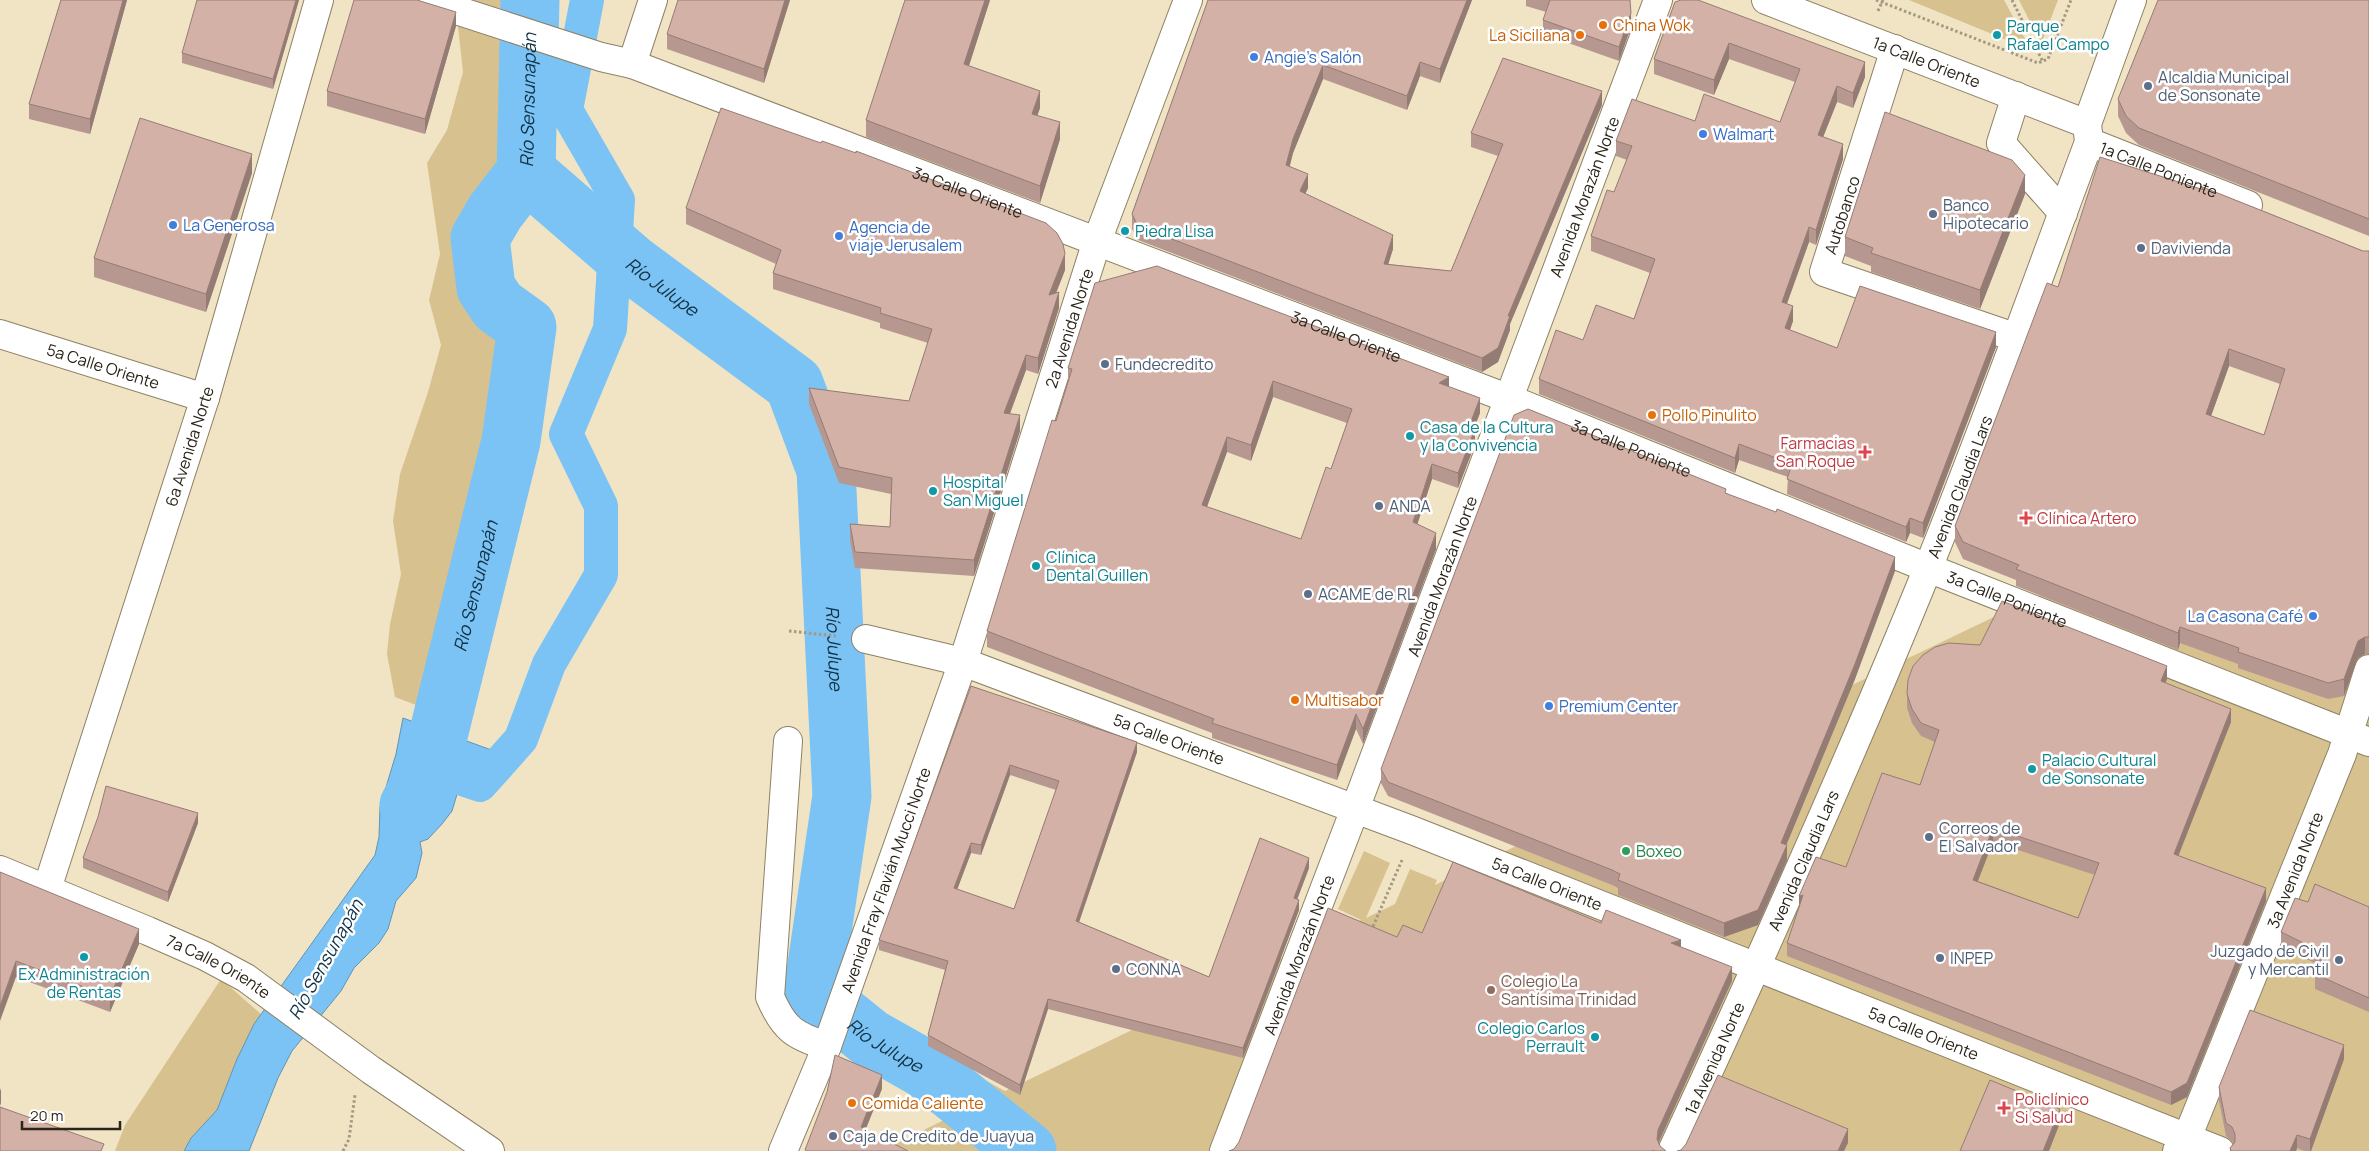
<svg xmlns="http://www.w3.org/2000/svg" width="2369" height="1151" viewBox="0 0 2369 1151" font-family="Manrope,sans-serif">
  <style>
    .green { fill: #d7c28f }
    .water { fill: #7bc3f4; stroke: #6394b2 }
    .lines { fill: none; stroke-linecap: round; stroke-linejoin: round }
    .canal { stroke: #7bc3f4; stroke-width: 34 }
    .river { stroke: #7bc3f4; stroke-width: 59 }
    .minor-casing { stroke: #8d8165; stroke-width: 30 }
    .major-casing { stroke: #8d8165; stroke-width: 30 }
    .path { stroke: #a39982; stroke-width: 3; stroke-dasharray: 2.5 2.5; stroke-linecap: butt }
    .minor { stroke: #fff; stroke-width: 28 }
    .major { stroke: #fff; stroke-width: 28 }
    .wall { fill: #b69890; fill-rule: evenodd }
    .shaded-wall { fill: #947c75 }
    .building { fill: #d4b1a7; stroke: #947c75; fill-rule: evenodd }
    .food-dot { fill: #e8710a; stroke: #fff; stroke-width: 2 }
    .culture-dot { fill: #0f9aa8; stroke: #fff; stroke-width: 2 }
    .shop-dot { fill: #3f7fe0; stroke: #fff; stroke-width: 2 }
    .service-dot { fill: #5c6f8a; stroke: #fff; stroke-width: 2 }
    .health-dot { fill: #e0444e; stroke: #fff; stroke-width: 2 }
    .leisure-dot { fill: #2e9e5b; stroke: #fff; stroke-width: 2 }
    .education-dot { fill: #8d6e63; stroke: #fff; stroke-width: 2 }
    .labels { text-anchor: middle; dominant-baseline: central; stroke-width: 5; stroke-linejoin: round; paint-order: stroke }
    .food-label { font-size: 16px; fill: #c56008; stroke: #fff; text-anchor: start }
    .culture-label { font-size: 16px; fill: #0d838f; stroke: #fff; text-anchor: start }
    .shop-label { font-size: 16px; fill: #366cbe; stroke: #fff; text-anchor: start }
    .street-label { font-size: 16px; fill: #2a2519; stroke: #fff }
    .service-label { font-size: 16px; fill: #4e5e75; stroke: #fff; text-anchor: start }
    .health-label { font-size: 16px; fill: #be3a42; stroke: #fff; text-anchor: start }
    .leisure-label { font-size: 16px; fill: #27864d; stroke: #fff; text-anchor: start }
    .education-label { font-size: 16px; fill: #785e54; stroke: #fff; text-anchor: start }
    .water-label { font-size: 18px; font-style: italic; fill: #113145; stroke: #fff }
  </style>
  <rect width="100%" height="100%" fill="#f1e4c5"/>
  <path class="green" d="M455,0H512L515,80L509,159L496,186L468,217L466,267L479,309L496,332L505,358L495,435L442,689L416,705L395,697L387,654L390,624L401,574L393,521L400,474L428,392L441,345L429,300L440,254L427,163L447,130L463,72Z
    M1909,0H2004L2031,50Z
    M2019,0H2058L2041,44Z
    M2369,437V1151H881L946,1119L884,1076L853,1045L867,1016L1005,1091L1361,920L1338,909L1364,851L1390,863L1366,918L1395,904L1410,869L1437,880L1435,885Z
    M221,979L261,1014C241,1044 233,1077 218,1109C210,1124 193,1135 184,1151H115L125,1125Z"/>
  <path class="water" d="M403,718L497,752L477,775L458,791L452,811L442,824L428,839L420,842L422,853L416,878L396,901L388,929L379,943L354,968L341,991L292,1051L278,1078L249,1151H184L191,1138L217,1110L237,1059L254,1024L375,855L379,837L380,807L396,754Z"/>
  <g class="lines">
    <path class="canal" d="M430,768L480,785L521,739L549,664L601,575V506L566,434L610,329L618,200L566,110L587,0"/>
    <g class="river">
      <path id="s1" d="M526,172L632,264L794,384L826,470L842,796L813,992L870,1038L925,1069L1027,1151"/>
      <path id="s2" d="M409,805L430,768L511,441L527,327L498,306L486,288L480,238L495,212L526,172L530,0"/>
    </g>
    <g class="minor-casing">
      <g id="minor">
        <path id="s3" d="M1766,0L2087,124"/>
        <path d="M1895,49L1824,272L2017,338"/>
        <path d="M632,64L653,0"/>
        <path d="M2016,96L2001,143L2063,213"/>
        <path id="s4" d="M2089,142L2248,205"/>
        <path id="s5" d="M0,334L205,398"/>
        <path id="s6" d="M1507,398L1928,568L2369,742"/>
        <path id="s7" d="M866,639L963,662L1097,241L1188,0"/>
        <path d="M788,741L770,997C784,1029 794,1036 827,1046"/>
        <path id="s8" d="M47,889L205,398L319,0"/>
        <path id="s9" d="M1672,1151C1761,958 1848,765 1928,568C1985,427 2036,284 2089,142L2087,124L2132,0"/>
        <path id="s10" d="M2177,1151L2191,1128L2342,754L2369,669"/>
      </g>
    </g>
    <g class="major-casing">
      <g id="major">
        <path id="s11" d="M425,0L601,57L632,64L1507,398"/>
        <path id="s12" d="M0,870L148,931L205,956L246,978L371,1070L490,1151"/>
        <path id="s13" d="M783,1151L827,1046L963,662L1414,831L2220,1151"/>
        <path id="s14" d="M1224,1151L1355,809L1658,0"/>
      </g>
    </g>
    <path class="path" d="M1876,0L2038,63L2048,59L2071,0
      M2012,0L2043,62
      M1878,11L1883,0
      M789,631L836,636
      M1371,931L1402,860
      M343,1151L349,1139L355,1095"/>
    <use href="#minor" class="minor"/>
    <use href="#major" class="major"/>
  </g>
  <path class="wall" d="M61,0H127L90,134L29,119V104Z
    M299,0L273,89L182,63V53Z
    M790,0L764,83L667,49V34Z
    M990,0L969,66L1040,108L1037,116L1060,139L1040,203L866,137V120Z
    M1208,0H1472L1440,83L1420,76L1407,110L1323,79L1293,153L1290,166L1308,188L1305,194L1393,249L1388,264L1451,271L1498,156L1471,147V133L1602,105L1510,324V330L1498,362L1482,372L1138,240L1132,229V214Z
    M1526,0H1630L1631,27L1619,61L1543,34V20L1546,12L1526,6Z
    M2369,0V236L2139,145L2126,133L2118,116V99Z
    M1675,2L1865,77L1853,108L1837,102L1823,137L1843,159L1816,245L1809,242L1787,304L1793,321L1790,330L1837,348L1996,347L1923,538L1910,533L1906,542L1787,494L1788,477L1739,460L1735,473L1539,394V379L1583,340L1634,319L1650,273L1591,251V236L1614,192L1627,160L1616,156V141L1695,121L1780,122L1795,82L1729,59L1714,95L1654,74V59Z
    M456,26L425,134L327,106V91Z
    M252,173L206,312L94,277V258Z
    M2200,186L2363,251H2369V654H2365L2358,658L2344,696L2328,699L2238,668V664L2180,643L2178,650L2016,586V580L1963,559L1955,542V526L2058,287L2200,188ZM2229,366L2280,384L2264,435L2211,416Z
    M2025,194L1980,309L1871,272V266L1845,256V237Z
    M686,208L1065,270L1056,293L1059,308L1038,374L1026,370L1010,414L1020,431L974,576L855,568L850,540V524L890,527L891,494L839,483L809,404V388L909,401L928,343L880,328V323L773,289V273L776,264L686,224Z
    M1068,368L1449,387L1480,413L1473,430L1475,444L1458,488L1432,479L1417,524L1436,549L1363,744L1356,729L1337,780L1212,738V733L987,647V631L1068,383ZM1273,397L1347,423L1331,469L1301,539L1207,507L1227,452L1251,461Z
    M1726,493L1895,571L1855,679L1786,845L1787,860L1758,925L1724,937L1618,895V888L1612,885L1388,796L1381,783V769Z
    M2167,679L2165,683L2231,722L2178,855L2266,901L2187,1097L2171,1105L1787,956V943L1846,867L1920,785L1935,742L1921,736L1912,723L1907,708V694ZM1993,842L2095,875L2078,918L1978,881Z
    M971,686L1137,752L1079,922L1209,977L1309,868L1297,899L1299,910L1243,1058L1048,1009L1020,1095L928,1046V1035L945,970L879,950V940ZM1010,775L1056,790L1014,909L957,889L971,853L981,855Z
    M198,823L168,902L83,868V858Z
    M0,872L139,944L110,1012L16,977Z
    M2308,902L2369,907V1012L2315,989V974L2319,965L2281,947V932Z
    M2344,1059L2311,1151H2304L2297,1148L2296,1151H2230V1148L2233,1144L2232,1141L2226,1136L2219,1101V1087Z"/>
  <path class="shaded-wall" d="M123,0H127L90,134V119Z
    M296,0H299L273,89V79Z
    M785,0H790L764,83V69Z
    M985,0H990L964,81V64Z
    M1467,0H1472L1440,83V69Z
    M456,12V26L425,134V119Z
    M1631,13V27L1619,61V47Z
    M1729,43V59L1714,95V80Z
    M1420,62V76L1407,110V96Z
    M1865,62V77L1853,108V93Z
    M1323,65V79L1293,153L1286,179V165L1293,139Z
    M1837,86V102L1818,150V135Z
    M1040,91V108L1032,131V114Z
    M1602,91V105L1510,324V330L1498,362L1482,372V358L1508,316Z
    M1060,122V139L1040,203V186Z
    M1843,144V159L1816,245V230Z
    M252,154V173L206,312V294Z
    M1308,174V188L1300,205V191Z
    M2025,175V194L1980,309V290Z
    M1809,227V242L1782,317V302Z
    M1393,235V249L1384,278V264Z
    M1065,254V270L1049,311V295Z
    M1059,292V308L1038,374V358Z
    M1793,306V321L1785,344V328Z
    M1996,332V347L1923,538V523Z
    M2229,349V366L2206,430V414Z
    M1026,355V370L1004,429V413Z
    M1449,377V392L1439,383Z
    M1273,381V397L1251,461V445Z
    M1480,398V413L1467,447V432Z
    M1020,415V431L974,576V560Z
    M1475,429V444L1458,488V473Z
    M1227,437V452L1202,520V505Z
    M1739,444V460L1735,473V458Z
    M1432,464V479L1413,538V522Z
    M1910,518V533L1906,542V527Z
    M1436,533V549L1363,744V729Z
    M1895,557V571L1855,679L1781,858V843Z
    M2180,627V643L2178,650V633Z
    M2365,637V654L2358,658L2344,696V679L2358,641Z
    M2167,666V679L2161,695V681Z
    M2231,709V722L2174,867V854Z
    M1356,714V729L1337,780V765Z
    M1137,742V752L1076,931V921Z
    M1010,765V775L981,855V845Z
    M198,813V823L168,902V892Z
    M1993,828V842L1973,893V880Z
    M971,843V853L954,898V888Z
    M1787,845V860L1758,925L1724,937V923Z
    M1309,858V868L1294,908V898Z
    M2266,888V901L2187,1097L2171,1105V1092Z
    M1803,895L1799,910V896Z
    M1299,900V910L1243,1058V1048Z
    M139,929V944L110,1012V997Z
    M1681,940V954L1671,943Z
    M16,961V977L0,1021V1006Z
    M1732,967V981L1658,1144L1657,1139L1658,1130Z
    M1048,999V1009L1020,1095V1085Z
    M2344,1045V1059L2311,1151H2310V1139Z
    M882,1075V1089L861,1141V1127Z
    M1,1088V1103L0,1106V1091Z
    M2060,1109V1123L2049,1151H2043Z
    M1848,1129V1143L1844,1151H1838Z
    M2297,1135V1148L2296,1151H2290Z"/>
  <path class="building" d="M61,0H123L90,119L29,104Z
    M197,0H296L273,79L182,53Z
    M354,0H417L456,12L425,119L327,91Z
    M678,0H785L764,69L667,34Z
    M905,0H985L964,64L1040,91L1032,114L1060,122L1040,186L866,120Z
    M1208,0H1467L1440,69L1420,62L1407,96L1323,65L1293,139L1286,165L1308,174L1300,191L1393,235L1384,264L1451,271L1503,144L1471,133L1503,58L1602,91L1508,316H1510L1498,348L1482,358L1138,226L1132,214Z
    M1550,0H1630L1631,13L1619,47L1543,20Z
    M1681,0H1698L1865,62L1853,93L1837,86L1818,135L1843,144L1816,230L1809,227L1782,302L1793,306L1785,328L1837,348L1860,286L1996,332L1923,523L1910,518L1906,527L1787,479L1792,464L1739,444L1735,458L1539,379L1556,330L1583,340L1596,305L1634,319L1655,259L1591,236L1607,190L1614,192L1632,146L1616,141L1632,99L1695,121L1704,94L1780,122L1800,69L1729,43L1714,80L1654,59L1675,2Z
    M2158,0H2369V219L2139,128L2126,116L2118,99Z
    M721,108L821,143L822,141L856,153V151L1046,223L1057,233L1063,244L1065,254L1049,295L1059,292L1038,358L1026,355L1004,413L1020,415L974,560L855,552L850,524L890,527L892,478L839,467L809,388L909,401L932,329L880,313L881,308L773,273L781,250L686,208Z
    M1885,112L2012,160L2025,175L1980,290L1871,253L1873,248L1845,237Z
    M140,118L252,154L206,294L94,258Z
    M2100,157L2204,190L2200,186L2363,251H2369V637H2365L2358,641L2344,679L2328,683L2238,652L2239,648L2180,627L2178,633L2016,569L2019,565L1963,542L1955,526L2047,283L2058,287ZM2229,349L2285,369L2264,435L2206,414Z
    M1157,266L1449,377L1439,383L1480,398L1467,432L1475,429L1458,473L1432,464L1413,522L1436,533L1363,729L1356,714L1337,765L1212,723L1214,719L987,631L1052,420L1056,421L1072,369L1068,368L1095,283ZM1273,381L1352,409L1331,469L1326,467L1301,539L1202,505L1227,437L1251,445Z
    M1528,409L1726,489L1725,493L1776,512L1777,509L1895,557L1855,664L1781,843L1787,845L1758,910L1724,923L1618,880L1620,874L1612,870L1388,782L1381,769L1514,415Z
    M2002,601L2167,666L2161,681L2231,709L2174,854L2266,888L2187,1083L2171,1092L1787,943L1803,895L1799,896L1816,857L1846,867L1882,773L1920,785L1939,730L1921,723L1912,709L1907,694L1908,680L1913,666L1923,655L1935,647L1949,643L1980,645ZM1993,828L2099,863L2078,918L1973,880Z
    M971,686L1137,742L1076,921L1209,977L1260,838L1309,858L1294,898L1299,900L1243,1048L1048,999L1020,1085L928,1035L948,961L879,940ZM1010,765L1059,781L1014,909L954,888L971,843L981,845Z
    M106,786L198,813L168,892L83,858L98,817Z
    M1453,862L1601,923L1606,910L1681,940L1671,943L1732,967L1658,1130L1657,1139L1660,1146L1666,1151H1655L1653,1150V1151H1229L1234,1149L1239,1142L1328,908L1397,937L1403,925L1422,933Z
    M0,872L139,929L110,997L16,961L0,1006Z
    M2315,884L2369,907V998L2315,974L2324,953L2281,932L2295,898L2308,902Z
    M2250,1010L2344,1045L2310,1139L2297,1135L2290,1151H2231L2230,1148L2235,1142V1134L2232,1127L2226,1123L2219,1087Z
    M835,1055L882,1075L861,1127L908,1151H807L805,1150L827,1092Z
    M1718,1075L1848,1129L1838,1151H1677L1681,1150L1686,1144Z
    M1990,1080L2060,1109L2043,1151H1960Z
    M0,1107L104,1144L101,1151H0Z"/>
  <g class="food-dot">
    <circle cx="1603" cy="25" r="5"/>
    <circle cx="1580" cy="35" r="5"/>
    <circle cx="1652" cy="415" r="5"/>
    <circle cx="1295" cy="700" r="5"/>
    <circle cx="852" cy="1103" r="5"/>
  </g>
  <g class="culture-dot">
    <circle cx="1997" cy="35" r="5"/>
    <circle cx="1125" cy="231" r="5"/>
    <circle cx="1410" cy="436" r="5"/>
    <circle cx="933" cy="491" r="5"/>
    <circle cx="1036" cy="566" r="5"/>
    <circle cx="2032" cy="769" r="5"/>
    <circle cx="84" cy="957" r="5"/>
    <circle cx="1595" cy="1037" r="5"/>
  </g>
  <g class="shop-dot">
    <circle cx="1254" cy="57" r="5"/>
    <circle cx="1703" cy="134" r="5"/>
    <circle cx="173" cy="225" r="5"/>
    <circle cx="839" cy="236" r="5"/>
    <circle cx="2313" cy="616" r="5"/>
    <circle cx="1549" cy="706" r="5"/>
  </g>
  <g class="service-dot">
    <circle cx="2148" cy="86" r="5"/>
    <circle cx="1933" cy="214" r="5"/>
    <circle cx="2141" cy="248" r="5"/>
    <circle cx="1105" cy="364" r="5"/>
    <circle cx="1379" cy="506" r="5"/>
    <circle cx="1308" cy="594" r="5"/>
    <circle cx="1929" cy="837" r="5"/>
    <circle cx="1940" cy="958" r="5"/>
    <circle cx="2339" cy="960" r="5"/>
    <circle cx="1116" cy="969" r="5"/>
    <circle cx="833" cy="1136" r="5"/>
  </g>
  <g class="health-dot">
    <path d="M1862.5 444.5h5v5h5v5h-5v5h-5v-5h-5v-5h5z"/>
    <path d="M2023.5 510.5h5v5h5v5h-5v5h-5v-5h-5v-5h5z"/>
    <path d="M2001.5 1100.5h5v5h5v5h-5v5h-5v-5h-5v-5h5z"/>
  </g>
  <circle class="leisure-dot" cx="1626" cy="851" r="5"/>
  <circle class="education-dot" cx="1491" cy="990" r="5"/>
  <g class="labels">
    <g class="food-label">
      <text x="1613" y="25">China Wok</text>
      <text x="1570" y="35" text-anchor="end">La Siciliana</text>
      <text x="1662" y="415">Pollo Pinulito</text>
      <text x="1305" y="700">Multisabor</text>
      <text x="862" y="1103">Comida Caliente</text>
    </g>
    <g class="culture-label">
      <text x="2007" y="26">Parque<tspan x="2007" dy="18">Rafael Campo</tspan></text>
      <text x="1135" y="231">Piedra Lisa</text>
      <text x="1420" y="427">Casa de la Cultura<tspan x="1420" dy="18">y la Convivencia</tspan></text>
      <text x="943" y="482">Hospital<tspan x="943" dy="18">San Miguel</tspan></text>
      <text x="1046" y="557">Clínica<tspan x="1046" dy="18">Dental Guillen</tspan></text>
      <text x="2042" y="760">Palacio Cultural<tspan x="2042" dy="18">de Sonsonate</tspan></text>
      <text x="84" y="974" text-anchor="middle">Ex Administración<tspan x="84" dy="18">de Rentas</tspan></text>
      <text x="1585" y="1028" text-anchor="end">Colegio Carlos<tspan x="1585" dy="18">Perrault</tspan></text>
    </g>
    <g class="shop-label">
      <text x="1264" y="57">Angie's Salón</text>
      <text x="1713" y="134">Walmart</text>
      <text x="183" y="225">La Generosa</text>
      <text x="849" y="227">Agencia de<tspan x="849" dy="18">viaje Jerusalem</tspan></text>
      <text x="2303" y="616" text-anchor="end">La Casona Café</text>
      <text x="1559" y="706">Premium Center</text>
    </g>
    <g class="street-label">
      <text stroke="none"><textPath href="#s3" startOffset="172">1a Calle Oriente</textPath></text>
      <text stroke="none"><textPath href="#s4" startOffset="75">1a Calle Poniente</textPath></text>
      <text stroke="none"><textPath href="#s11" startOffset="576">3a Calle Oriente</textPath></text>
      <text stroke="none"><textPath href="#s14" startOffset="1020">Avenida Morazán Norte</textPath></text>
      <text transform="translate(1842 215) rotate(-72)">Autobanco</text>
      <text stroke="none"><textPath href="#s7" startOffset="450">2a Avenida Norte</textPath></text>
      <text stroke="none"><textPath href="#s11" startOffset="981">3a Calle Oriente</textPath></text>
      <text stroke="none"><textPath href="#s5" startOffset="108">5a Calle Oriente</textPath></text>
      <text stroke="none"><textPath href="#s8" startOffset="465">6a Avenida Norte</textPath></text>
      <text stroke="none"><textPath href="#s6" startOffset="134">3a Calle Poniente</textPath></text>
      <text stroke="none"><textPath href="#s9" startOffset="724">Avenida Claudia Lars</textPath></text>
      <text stroke="none"><textPath href="#s14" startOffset="615">Avenida Morazán Norte</textPath></text>
      <text stroke="none"><textPath href="#s6" startOffset="539">3a Calle Poniente</textPath></text>
      <text stroke="none"><textPath href="#s13" startOffset="741">5a Calle Oriente</textPath></text>
      <text stroke="none"><textPath href="#s9" startOffset="319">Avenida Claudia Lars</textPath></text>
      <text stroke="none"><textPath href="#s10" startOffset="305">3a Avenida Norte</textPath></text>
      <text stroke="none"><textPath href="#s13" startOffset="290">Avenida Fray Flavián Mucci Norte</textPath></text>
      <text stroke="none"><textPath href="#s13" startOffset="1146">5a Calle Oriente</textPath></text>
      <text stroke="none"><textPath href="#s14" startOffset="210">Avenida Morazán Norte</textPath></text>
      <text stroke="none"><textPath href="#s12" startOffset="239">7a Calle Oriente</textPath></text>
      <text stroke="none"><textPath href="#s13" startOffset="1551">5a Calle Oriente</textPath></text>
      <text stroke="none"><textPath href="#s9" startOffset="102">1a Avenida Norte</textPath></text>
    </g>
    <g class="service-label">
      <text x="2158" y="77">Alcaldia Municipal<tspan x="2158" dy="18">de Sonsonate</tspan></text>
      <text x="1943" y="205">Banco<tspan x="1943" dy="18">Hipotecario</tspan></text>
      <text x="2151" y="248">Davivienda</text>
      <text x="1115" y="364">Fundecredito</text>
      <text x="1389" y="506">ANDA</text>
      <text x="1318" y="594">ACAME de RL</text>
      <text x="1939" y="828">Correos de<tspan x="1939" dy="18">El Salvador</tspan></text>
      <text x="2329" y="951" text-anchor="end">Juzgado de Civil<tspan x="2329" dy="18">y Mercantil</tspan></text>
      <text x="1950" y="958">INPEP</text>
      <text x="1126" y="969">CONNA</text>
      <text x="843" y="1136">Caja de Credito de Juayua</text>
    </g>
    <g class="health-label">
      <text x="1855" y="443" text-anchor="end">Farmacias<tspan x="1855" dy="18">San Roque</tspan></text>
      <text x="2037" y="518">Clínica Artero</text>
      <text x="2015" y="1099">Policlínico<tspan x="2015" dy="18">Si Salud</tspan></text>
    </g>
    <g class="leisure-label">
      <text x="1636" y="851">Boxeo</text>
    </g>
    <g class="education-label">
      <text x="1501" y="981">Colegio La<tspan x="1501" dy="18">Santísima Trinidad</tspan></text>
    </g>
    <g class="water-label">
      <text stroke="none"><textPath href="#s2" startOffset="755">Río Sensunapán</textPath></text>
      <text stroke="none"><textPath href="#s1" startOffset="178">Río Julupe</textPath></text>
      <text stroke="none"><textPath href="#s2" startOffset="230">Río Sensunapán</textPath></text>
      <text stroke="none"><textPath href="#s1" startOffset="612">Río Julupe</textPath></text>
      <text transform="translate(325 959) rotate(-61)">Río Sensunapán</text>
      <text stroke="none"><textPath href="#s1" startOffset="1048">Río Julupe</textPath></text>
    </g>
  </g>
  <path d="M22 1121v8h98v-8" fill="none" stroke="#2a2519" stroke-width="2.5"/>
  <text x="30" y="1121" font-size="15" fill="#2a2519" stroke="#ffffff" stroke-width="4" paint-order="stroke">20 m</text>
</svg>
